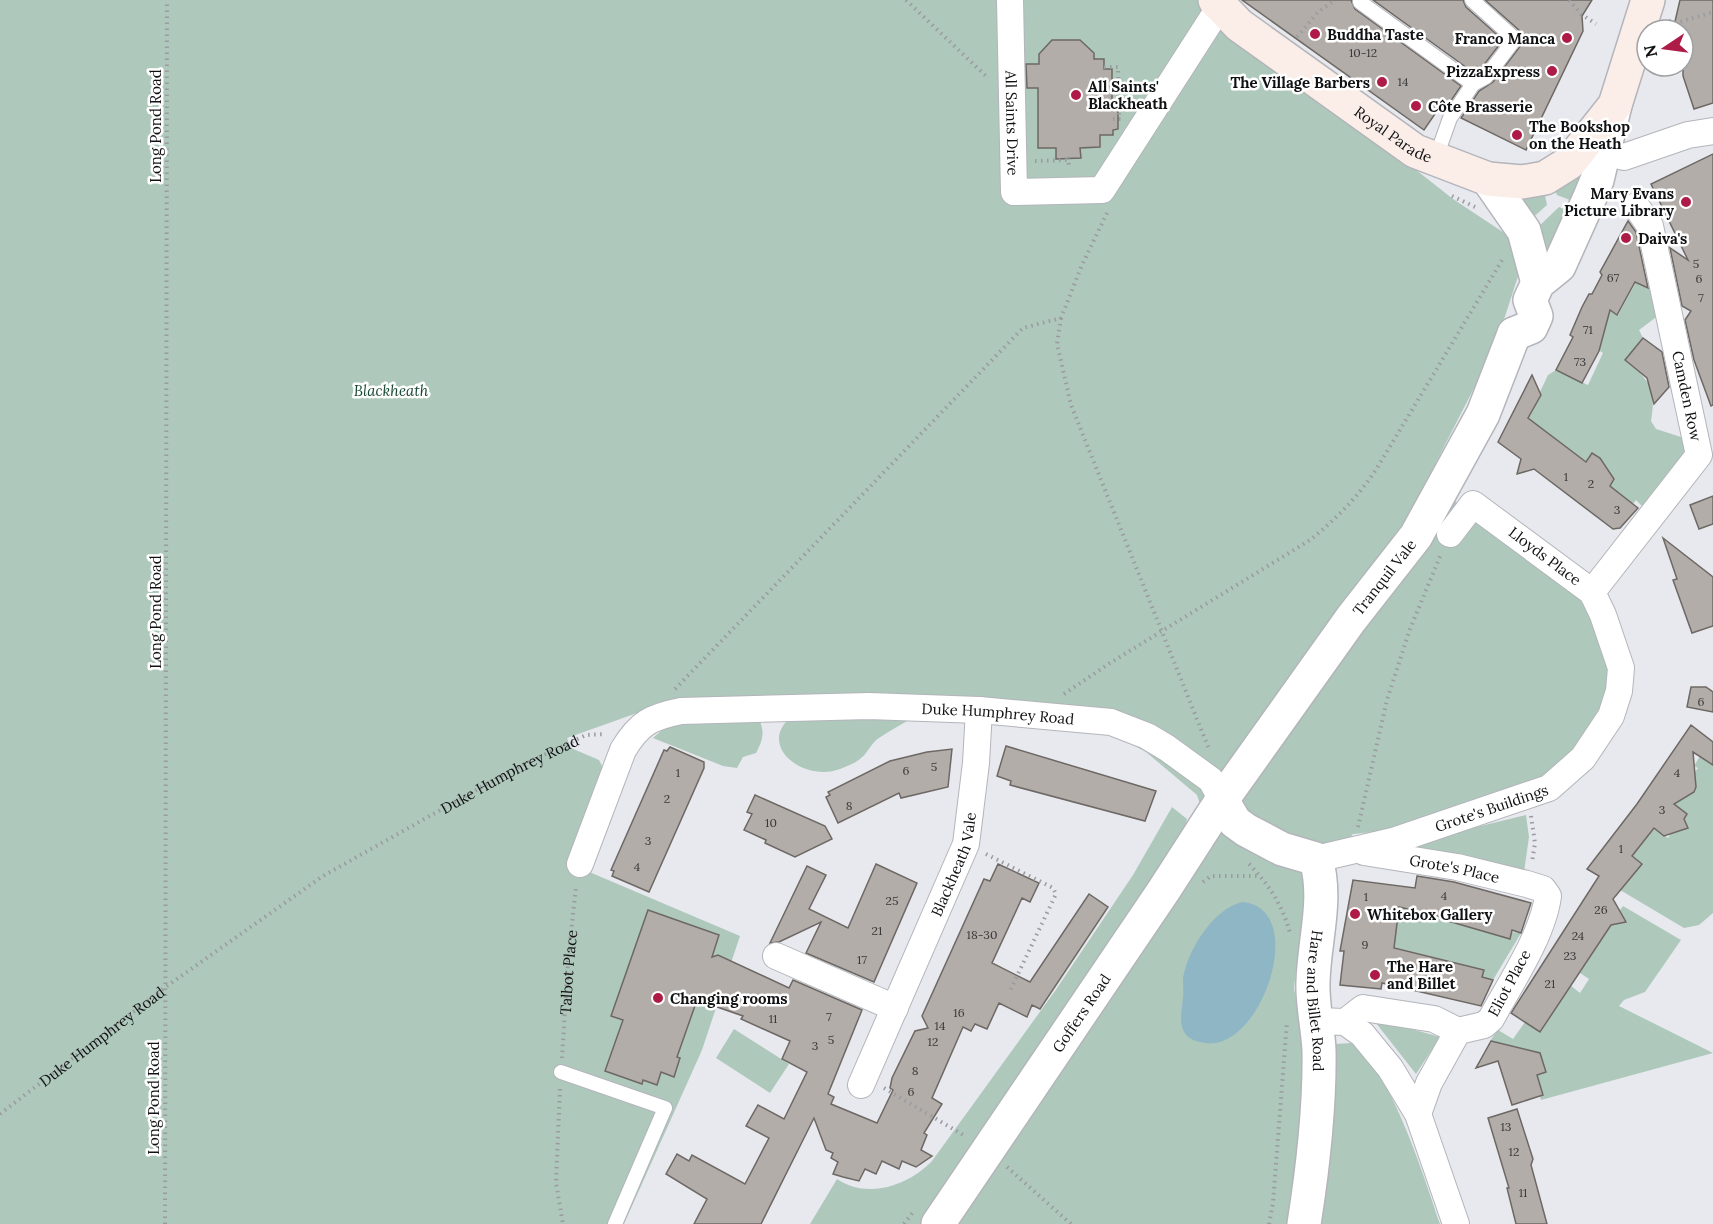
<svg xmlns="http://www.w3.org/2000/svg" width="1713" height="1224" font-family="Lora,serif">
  <rect width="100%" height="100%" fill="#e8e9ef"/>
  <!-- green -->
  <g fill="#aec8bb">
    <path d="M0,0H1200L1453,199L1521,244L1524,258L1495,347L1427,480L1573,590L1592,618L1606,659L1610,691L1585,740L1546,776L1384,831L1353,834L1305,892L1294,988L1304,1046L1351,1043C1390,1066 1425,1180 1440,1224H810L837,1179C868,1200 909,1185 932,1161L1055,991L1133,875L1172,807L1187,819L1184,833L1200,804L1197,795L1146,752L1109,732L876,712L657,722L637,713L567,738L571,748L599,760L604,770L587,871L740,936L702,1050L624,1224H0Z"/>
    <path d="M1577,172L1588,177L1575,202L1557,195L1554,188Z"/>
    <path d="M1544,191L1547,205L1529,221L1519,199Z"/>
    <path d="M1559,207L1571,212L1550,258L1543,254L1535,230Z"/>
    <path d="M1636,282L1659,294V315L1639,330L1643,338L1625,360C1649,380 1657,388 1651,421L1656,429L1681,437L1689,452L1643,507L1636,500L1633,504L1610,486L1614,479L1600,458L1592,454L1580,470L1574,453L1527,418L1541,395L1540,392L1548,375L1556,370L1588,385L1603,353L1593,346L1610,310L1618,315Z"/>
    <path d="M792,716L911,719C900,725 889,731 879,738C871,743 868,753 861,758C856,763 847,766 840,769C805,783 755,746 792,716Z"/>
    <path d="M759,719C765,732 763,740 756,753L743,757L737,768L723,766L653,738L670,723Z"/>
    <path d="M1700,756L1713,765V913L1699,925L1684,928L1610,884L1654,828L1668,838L1673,830H1684V819L1687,814L1671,802L1698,768L1694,766Z"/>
    <path d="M1526,815L1529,837L1524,872L1415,850L1414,846L1439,836Z"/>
    <path d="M1623,906L1681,940L1645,992L1624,1000L1619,1006L1713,1053L1541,1100L1540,1096L1543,1093L1537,1075L1514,1047L1490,1041L1498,1030L1513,1039L1525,1022L1541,1032L1570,985L1580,993L1589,979L1580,973L1611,924L1622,917L1620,910Z"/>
    <path d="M1398,907L1449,919V922L1473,928L1521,933L1493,980L1482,977L1484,970L1386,955L1395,940Z"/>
    <path d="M1372,1018L1440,1037L1416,1074Z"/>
    <path d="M734,1029L789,1064L770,1093L716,1058Z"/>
  </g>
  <!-- water -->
  <path fill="#8eb6c5" d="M1242,902C1310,907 1262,1052 1205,1043C1175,1039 1181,1018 1183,998C1184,992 1183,985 1183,979C1187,951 1213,909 1242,902Z"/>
  <!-- building -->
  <g fill="#b3ada9" stroke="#6d6864" stroke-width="1.5">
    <path d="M1242,0H1351L1355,9L1461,86L1444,111L1439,108L1424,130Z"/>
    <path d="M1373,0H1463L1466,7L1503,40L1480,70L1474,73Z"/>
    <path d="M1485,0H1592L1582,16L1583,31L1526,150L1461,118L1479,91L1493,82L1524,41L1521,32Z"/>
    <path d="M1680,0H1713V103L1694,109L1683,76V30H1673Z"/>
    <path d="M1052,40H1080L1094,53V59H1104V69H1112V109H1118V129L1113,130V135H1100V147L1080,148L1081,158L1056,159V148H1038V88H1027L1026,64H1039V54Z"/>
    <path d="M1713,154V405L1711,406L1694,360L1685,320L1691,311L1682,306L1670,248L1688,260L1651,184Z"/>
    <path d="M1628,221L1636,232L1648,288L1635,282L1617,315L1610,310L1599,351L1582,383L1556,370L1573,337L1570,335L1582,307L1589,294H1592L1602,275L1600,272Z"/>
    <path d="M1643,338L1662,352L1669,387L1654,404L1647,378L1625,360Z"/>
    <path d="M1532,375L1541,395L1528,418L1586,462L1592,453L1600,458L1614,479L1610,486L1638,508L1620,528L1613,529L1534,469L1517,474L1521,459L1498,442Z"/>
    <path d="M1713,496V524L1699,529L1690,505Z"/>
    <path d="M1663,538L1713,577V626L1692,633L1673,580L1677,579Z"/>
    <path d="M1691,687H1706L1713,692V712L1687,707Z"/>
    <path d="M1691,725L1713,742V765L1693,752L1696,787L1694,792L1674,804L1687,814L1684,819L1688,828L1664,836L1654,828L1632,856L1642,864L1613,899L1626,922L1611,925L1540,1032L1511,1013L1599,876L1587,869L1637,804Z"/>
    <path d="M1006,746L1156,791L1145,821L1010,785L1011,781L997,776Z"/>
    <path d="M670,747L704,762V768L649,892L612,876L614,871L611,870L664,750L667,751Z"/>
    <path d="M952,749L948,787L901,798L899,793L838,823L826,797L830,795L828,792L890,761L927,752Z"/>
    <path d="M755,795L825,826L832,839L795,857L765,843L766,840L744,830L752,814L747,812Z"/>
    <path d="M876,864L917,883L874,982L806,953L821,922L779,942L770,943L807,866L826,875L809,909L848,928Z"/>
    <path d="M998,864L1039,883L1030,902L1022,898L992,963L1030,982L1089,894L1108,907L1040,1009L1032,1005L1027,1017L999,1003L987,1029L975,1024L971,1031L963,1027L932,1098L942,1104L924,1133L927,1135L921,1150L932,1156L916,1167L902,1161L899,1169L882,1161L876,1174L865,1169L859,1181L843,1177L833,1174L838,1162L831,1158L833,1153L826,1150L814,1118L761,1224H694L707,1199L666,1174L677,1154L689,1161L692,1155L745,1184L769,1138L746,1126L758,1105L784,1119L807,1072L782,1059L790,1041L741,1019L743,1016L697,1000L677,1057L680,1058L674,1077L661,1072L657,1085L643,1080L642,1084L605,1071L623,1020L611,1016L648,910L719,935L712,957L718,955L789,988L793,980L862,1010L828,1094L834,1097L831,1104L877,1123L893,1090L890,1088L892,1078L915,1031L928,1028L922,1016L984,879L990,881Z"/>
    <path d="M1417,876L1454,882L1531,903L1521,933L1512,930L1510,939L1448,921L1449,919L1399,907L1394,948L1484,970L1482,977L1493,980L1481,1006L1382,983L1381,989L1340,985L1344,951H1340L1353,880L1415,888Z"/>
    <path d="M1491,1041L1540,1053L1546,1072L1537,1075L1543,1095L1512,1105L1498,1061L1476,1068Z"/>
    <path d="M1517,1109L1533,1159L1531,1165L1547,1224H1516L1507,1188H1509L1488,1118Z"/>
  </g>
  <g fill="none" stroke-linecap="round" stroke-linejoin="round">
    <defs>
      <g id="service">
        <path d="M1360,2L1473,84"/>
        <path d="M1435,160L1450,118L1473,84L1486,77L1515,39L1472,0"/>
        <path d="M561,1072L665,1108L615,1224"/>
      </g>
      <g id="minor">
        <path id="s3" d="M1010,0L1014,192L1102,190L1224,0"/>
        <path d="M1587,147L1624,157L1688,135L1713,131"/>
        <path d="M1592,592L1699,455L1650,226L1636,206"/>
        <path id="s4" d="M1364,852L1457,867L1527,884L1543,889L1548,896C1543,935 1510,984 1491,1019L1484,1025L1458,1031L1429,1083L1418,1114"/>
        <path id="s5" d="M1316,859L1393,841L1549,788L1583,758L1611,716L1619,691L1621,668L1603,615L1592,592L1473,504L1450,534"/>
        <path id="s6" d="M580,864L623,750C639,723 651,717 681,711L869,706L979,710L1111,722L1147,736L1167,748L1211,780L1222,800"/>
        <path d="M776,956L895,1008"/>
        <path d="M1317,1021L1345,1022L1362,1034L1390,1068L1418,1114L1456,1224"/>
        <path d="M1345,1022L1363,1008L1434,1019L1458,1031"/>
        <path id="s7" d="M861,1085L966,844L976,763L979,710"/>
      </g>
      <g id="tertiary">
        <path d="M1488,179L1524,231L1538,283"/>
        <path d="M1514,334L1531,327L1536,316L1530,300L1538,283L1559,266L1590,197L1597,180L1615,105"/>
        <path id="s8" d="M1222,800L1235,822L1246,830L1282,849L1316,859C1328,900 1314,940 1313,982C1312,1004 1318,1028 1319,1050C1320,1108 1313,1167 1304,1224"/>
        <path id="s9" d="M938,1224L1164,890L1222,800L1351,619L1416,536L1483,414L1514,334"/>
      </g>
      <g id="secondary">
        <path id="s10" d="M1215,0L1239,25L1415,151L1488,179L1522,182L1545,178L1569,163L1615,105L1648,0"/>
      </g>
    </defs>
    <!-- service casing -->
    <use href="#service" stroke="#b3b5bb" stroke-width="16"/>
    <!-- minor casing -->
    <use href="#minor" stroke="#b3b5bb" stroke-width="28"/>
    <!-- tertiary casing -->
    <use href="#tertiary" stroke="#b3b5bb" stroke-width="36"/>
    <!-- secondary casing -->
    <use href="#secondary" stroke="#b3b5bb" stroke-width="36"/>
    <!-- path -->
    <g stroke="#9a9ba0" stroke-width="4" stroke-dasharray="1.5 4.5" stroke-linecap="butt">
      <path d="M906,0L988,78"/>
      <path d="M1569,0L1581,14L1596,24"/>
      <path d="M1669,21L1676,23L1713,12"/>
      <path d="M1297,37L1318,12L1335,0"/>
      <path d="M1104,67H1118L1119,118"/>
      <path d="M1113,119H1122"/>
      <path d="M1068,157L1069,168"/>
      <path d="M1035,161L1068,160"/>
      <path d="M1452,196L1475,207"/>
      <path d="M1061,318L1057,344L1071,405L1209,749"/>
      <path d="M675,689L1019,332L1023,328L1061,318L1082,265L1107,213"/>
      <path d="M1064,694L1110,663L1310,540C1336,519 1359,496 1377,468L1504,257"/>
      <path d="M1531,816L1535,843L1532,862"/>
      <path d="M1358,827L1387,700L1410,629L1441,554"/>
      <path d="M986,854L1053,888L1056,894L1009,993"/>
      <path d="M1249,864C1269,885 1282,904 1290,933"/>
      <path d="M1203,882L1211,876H1261"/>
      <path id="s1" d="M562,1058L568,962L576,886"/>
      <path d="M884,1088L965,1136"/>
      <path d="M560,1089L556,1183L563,1224"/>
      <path id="s2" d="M0,1114L167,986L323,876L508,772L586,735L606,734"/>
      <path d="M1007,1167L1071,1224"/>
      <path d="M165,1224L167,0"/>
      <path d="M904,1224L913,1212"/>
      <path d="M1269,1224L1273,1203L1287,1021"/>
    </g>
    <!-- service -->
    <use href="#service" stroke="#fff" stroke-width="14"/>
    <!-- minor -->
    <use href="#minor" stroke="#fff" stroke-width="26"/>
    <!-- tertiary -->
    <use href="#tertiary" stroke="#fff" stroke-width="33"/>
    <!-- secondary -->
    <use href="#secondary" stroke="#fbeee8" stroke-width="33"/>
  </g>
  <!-- markers -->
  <g fill="#ae1b46" stroke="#fff" stroke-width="2">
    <circle cx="1315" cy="34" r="6"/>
    <circle cx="1567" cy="38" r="6"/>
    <circle cx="1552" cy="71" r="6"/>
    <circle cx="1382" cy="82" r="6"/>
    <circle cx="1076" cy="95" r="6"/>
    <circle cx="1416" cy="106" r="6"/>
    <circle cx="1517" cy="135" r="6"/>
    <circle cx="1686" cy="202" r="6"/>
    <circle cx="1626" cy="238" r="6"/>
    <circle cx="1355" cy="914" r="6"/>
    <circle cx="1375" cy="975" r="6"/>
    <circle cx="658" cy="998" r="6"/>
  </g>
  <g text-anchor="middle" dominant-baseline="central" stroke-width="5" stroke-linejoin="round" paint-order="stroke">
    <!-- number labels -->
    <g font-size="12" fill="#393838">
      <text x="1363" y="52">10-12</text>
      <text x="1403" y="81">14</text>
      <text x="1696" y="263">5</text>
      <text x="1613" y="277">67</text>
      <text x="1699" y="278">6</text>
      <text x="1701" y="297">7</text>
      <text x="1588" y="329">71</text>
      <text x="1580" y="361">73</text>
      <text x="1566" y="476">1</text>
      <text x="1591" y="483">2</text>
      <text x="1617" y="509">3</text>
      <text x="1701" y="701">6</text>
      <text x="934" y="766">5</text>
      <text x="906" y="770">6</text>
      <text x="678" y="772">1</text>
      <text x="1677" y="772">4</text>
      <text x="667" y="798">2</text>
      <text x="849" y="805">8</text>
      <text x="1662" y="809">3</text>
      <text x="771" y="822">10</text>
      <text x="648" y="840">3</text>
      <text x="1621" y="848">1</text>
      <text x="637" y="866">4</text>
      <text x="1444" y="895">4</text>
      <text x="1366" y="896">1</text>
      <text x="892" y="900">25</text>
      <text x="1601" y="909">26</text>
      <text x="877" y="930">21</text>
      <text x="982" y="934">18-30</text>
      <text x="1578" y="935">24</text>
      <text x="1365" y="944">9</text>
      <text x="1570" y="955">23</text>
      <text x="862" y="959">17</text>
      <text x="1550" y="983">21</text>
      <text x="959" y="1012">16</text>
      <text x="829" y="1016">7</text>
      <text x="773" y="1018">11</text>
      <text x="940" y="1025">14</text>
      <text x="831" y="1039">5</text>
      <text x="933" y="1041">12</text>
      <text x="815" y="1045">3</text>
      <text x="915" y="1070">8</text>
      <text x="911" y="1091">6</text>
      <text x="1506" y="1126">13</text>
      <text x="1514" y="1151">12</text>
      <text x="1523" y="1192">11</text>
    </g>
    <!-- poi labels -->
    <g font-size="15" font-weight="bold" fill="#101113" stroke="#fff" text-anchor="start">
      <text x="1327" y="34">Buddha Taste</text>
      <text x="1555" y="38" text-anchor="end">Franco Manca</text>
      <text x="1540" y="71" text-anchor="end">PizzaExpress</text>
      <text x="1370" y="82" text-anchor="end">The Village Barbers</text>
      <text x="1088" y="86">All Saints'<tspan x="1088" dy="17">Blackheath</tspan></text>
      <text x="1428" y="106">Côte Brasserie</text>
      <text x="1529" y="126">The Bookshop<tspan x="1529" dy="17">on the Heath</tspan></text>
      <text x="1674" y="193" text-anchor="end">Mary Evans<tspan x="1674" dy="17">Picture Library</tspan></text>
      <text x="1638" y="238">Daiva's</text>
      <text x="1367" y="914">Whitebox Gallery</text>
      <text x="1387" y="966">The Hare<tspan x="1387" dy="17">and Billet</tspan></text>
      <text x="670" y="998">Changing rooms</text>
    </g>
    <!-- street labels -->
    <g font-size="15" fill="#101113" stroke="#fff">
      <text stroke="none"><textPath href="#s3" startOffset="123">All Saints Drive</textPath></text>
      <text transform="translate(155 126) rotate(-90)">Long Pond Road</text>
      <text stroke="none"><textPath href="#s10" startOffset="224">Royal Parade</textPath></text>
      <text transform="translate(1687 396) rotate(78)">Camden Row</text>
      <text transform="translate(1545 556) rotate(37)">Lloyds Place</text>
      <text stroke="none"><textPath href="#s9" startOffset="786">Tranquil Vale</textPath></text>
      <text transform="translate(155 612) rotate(-90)">Long Pond Road</text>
      <text stroke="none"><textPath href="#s6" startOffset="512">Duke Humphrey Road</textPath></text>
      <text stroke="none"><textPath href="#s2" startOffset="614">Duke Humphrey Road</textPath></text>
      <text stroke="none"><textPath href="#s5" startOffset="183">Grote's Buildings</textPath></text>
      <text stroke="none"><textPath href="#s7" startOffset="240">Blackheath Vale</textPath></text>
      <text stroke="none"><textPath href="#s4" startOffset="92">Grote's Place</textPath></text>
      <text stroke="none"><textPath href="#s1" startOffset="86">Talbot Place</textPath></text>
      <text transform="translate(1509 983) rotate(-62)">Eliot Place</text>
      <text stroke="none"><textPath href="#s8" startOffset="258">Hare and Billet Road</textPath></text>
      <text stroke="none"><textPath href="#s9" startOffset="255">Goffers Road</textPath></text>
      <text stroke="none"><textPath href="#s2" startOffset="128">Duke Humphrey Road</textPath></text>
      <text transform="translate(153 1098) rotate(-90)">Long Pond Road</text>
    </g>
    <!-- park labels -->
    <g font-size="15" font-style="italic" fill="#154633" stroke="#fff">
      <text x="391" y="390">Blackheath</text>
    </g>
  </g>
  <!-- north arrow -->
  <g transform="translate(1665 48) rotate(257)"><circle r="28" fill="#ffffff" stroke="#9fa0a1" stroke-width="1.5"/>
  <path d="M0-4.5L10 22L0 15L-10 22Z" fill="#ae1b46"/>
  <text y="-9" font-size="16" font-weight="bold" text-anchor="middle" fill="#101113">N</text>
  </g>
</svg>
